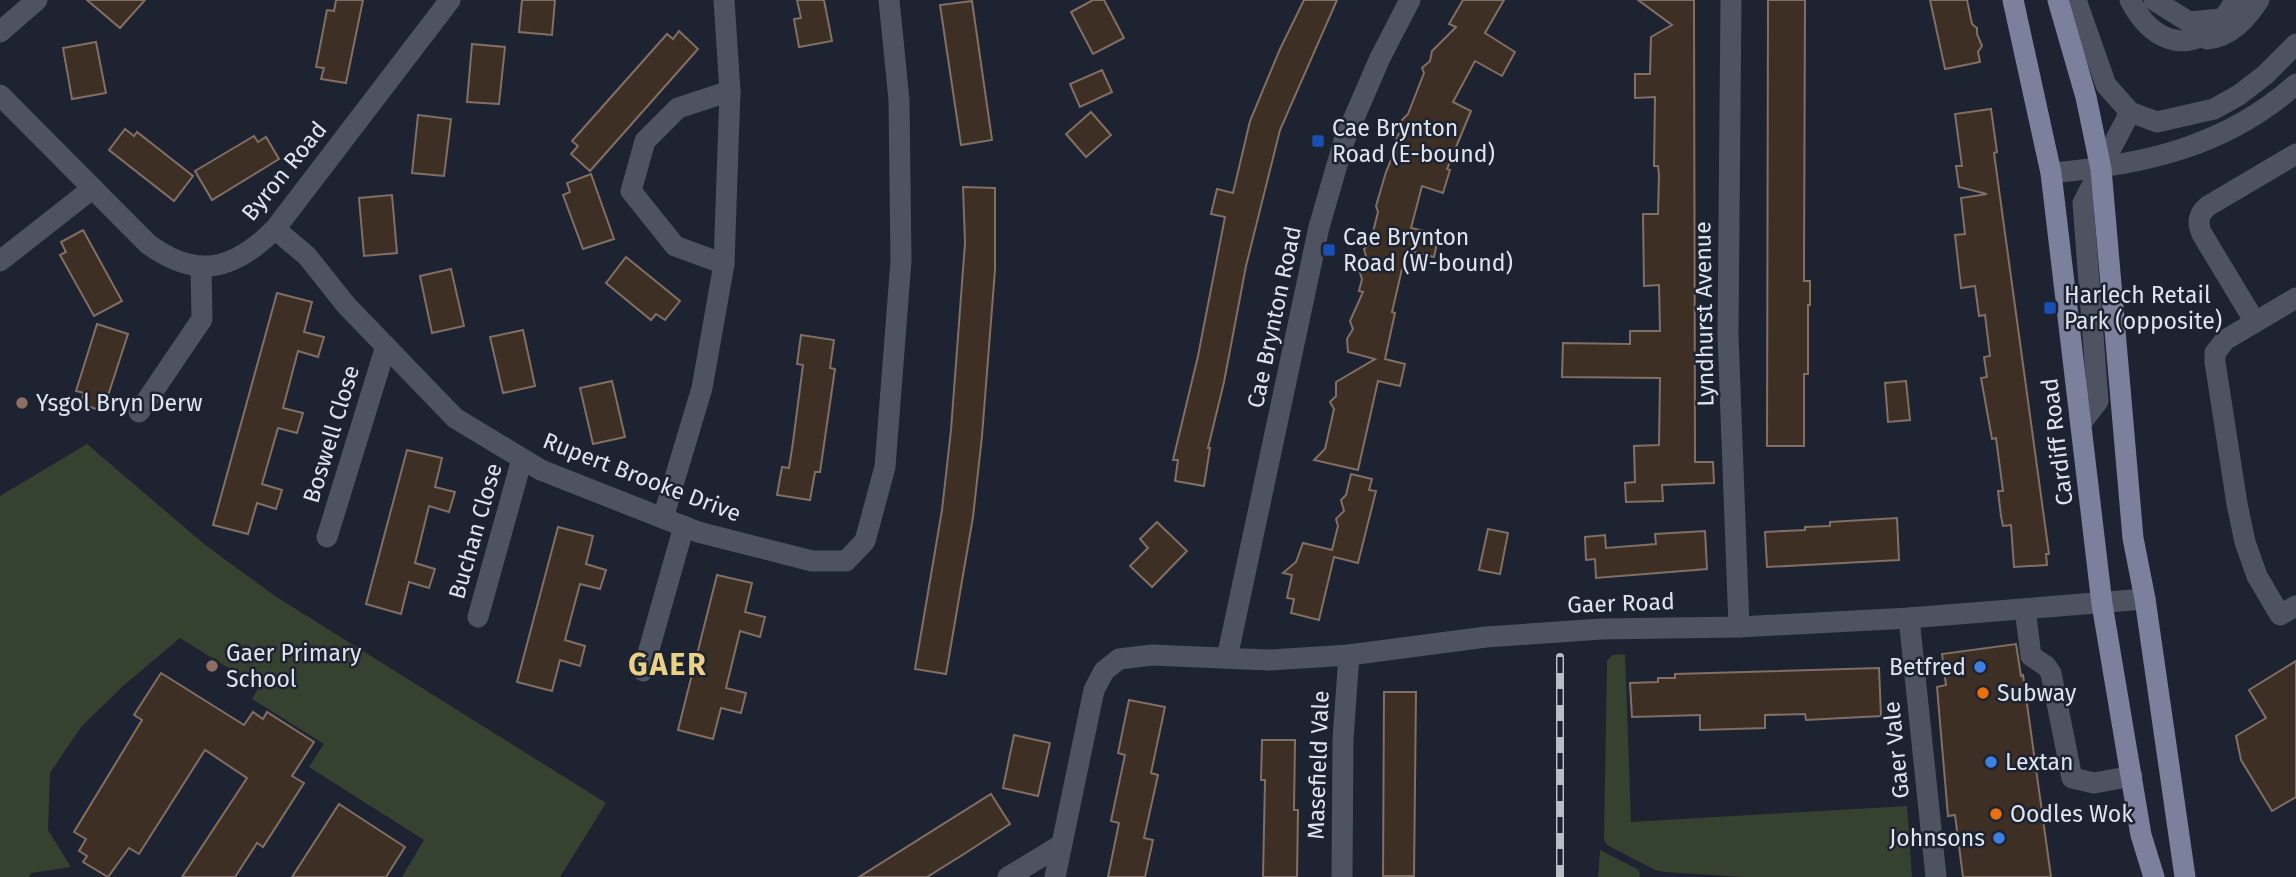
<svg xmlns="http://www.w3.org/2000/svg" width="2296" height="877" font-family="'Fira Sans',sans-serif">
  <rect width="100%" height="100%" fill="#1d2331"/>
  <!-- green -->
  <g fill="#354230">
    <path d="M87,444L204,544L275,596L606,803L560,877H402L424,840L309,767L324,744L252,699L259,687L180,638L123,686L81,727L50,773L48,830L71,867L31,873L29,877H0V496Z"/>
    <path d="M1625,654L1631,822L1907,806L1912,877H1743L1665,872L1655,870L1607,845L1604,840L1607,661L1612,655Z"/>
    <path d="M1600,850L1639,870L1640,877H1598Z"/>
  </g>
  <!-- building -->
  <g fill="#3e2f25" stroke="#816f64" stroke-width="2">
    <path d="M87,0H145L120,28Z"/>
    <path d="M336,0H363L346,83L321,79L324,68L316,67L327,10L334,11Z"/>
    <path d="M522,0H555L552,35L519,32Z"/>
    <path d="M797,0H824L832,41L799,47L794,19L801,18Z"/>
    <path d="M1093,0H1104L1124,38L1093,54L1071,12Z"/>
    <path d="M1304,0H1337L1280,130L1246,266L1224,382L1208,448H1210L1204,486L1175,481L1178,460H1173L1198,356L1225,217L1211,214L1217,189L1233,193L1250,121L1280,49Z"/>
    <path d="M1463,0H1504L1485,33L1515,52L1502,76L1475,61L1453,102L1471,111L1447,169L1450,170L1443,193L1422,186L1411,228L1439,234L1434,257L1406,250L1405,256L1392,312L1395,313L1385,359L1405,364L1400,386L1378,381L1358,470L1314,460L1325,449L1334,409L1330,402L1336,396V382L1375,359L1348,352L1347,339L1353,329L1350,321L1363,292L1359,291L1362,279L1359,270L1368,264L1364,249L1370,244L1378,212L1376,206L1386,172L1398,143L1396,138L1402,129V120L1408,114L1424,73L1422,68L1430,61L1432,51L1456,27L1449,24Z"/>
    <path d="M1638,0H1694L1695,462H1713L1714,483L1662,485L1663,501L1626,502L1625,483L1635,482L1634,446L1659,445L1660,378L1562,377L1563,343L1630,344V331H1660L1659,285L1644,286L1643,214H1658L1659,175L1658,166H1654L1655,97L1635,98V74H1650L1651,37L1672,25Z"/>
    <path d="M1768,0H1805L1804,272V281H1810V305H1808V374H1804V446H1767Z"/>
    <path d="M1930,0H1967L1972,24L1977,28V34L1982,46L1978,52L1980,62L1945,69Z"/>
    <path d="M972,1L992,140L961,145L940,5Z"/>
    <path d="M679,31L698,49L590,171L571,154L578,146L572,141L667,34L673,39Z"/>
    <path d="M96,42L106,93L72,99L63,48Z"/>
    <path d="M472,44L505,47L499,104L467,102Z"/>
    <path d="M1102,70L1112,92L1080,107L1070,84Z"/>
    <path d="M1991,109L1997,152L1994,153L2049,554H2046L2047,565L2014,567L2011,525L2003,526L2001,516L1998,491H2003L1996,438L1992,439L1981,378L1987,377L1984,357L1990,356L1985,315L1979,316L1975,286L1961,288L1955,235L1965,234L1961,198L1987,194L1959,187L1956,166H1962L1955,114Z"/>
    <path d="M1091,112L1111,135L1086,157L1066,134Z"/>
    <path d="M418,115L451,119L444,176L412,173Z"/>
    <path d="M125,129L134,136L137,132L193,176L174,201L109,150Z"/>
    <path d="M254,136L258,142L266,137L279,159L212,200L195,171Z"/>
    <path d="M591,174L614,239L583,249L563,195L570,192L567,183Z"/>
    <path d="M963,187L995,188V270L982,436L973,517L946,674L915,669L942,510L951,430L965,243Z"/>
    <path d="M392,195L397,253L364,256L359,198Z"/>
    <path d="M83,230L122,301L94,316L60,255L66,252L61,242Z"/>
    <path d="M626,257L680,301L665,320L656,314L651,320L606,283Z"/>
    <path d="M451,269L464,326L432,333L420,276Z"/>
    <path d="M277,293L312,302L304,332L324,337L318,357L298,351L283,408L303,413L297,433L278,428L262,484L282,490L276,509L257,503L248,534L213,525Z"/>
    <path d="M97,324L128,334L103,411L80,404L84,393L76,391Z"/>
    <path d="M523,330L535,386L503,393L490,337Z"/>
    <path d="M801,335L834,340L830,368L835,369L820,472H815L810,500L777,495L782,467L789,468L793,442L803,365L797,364Z"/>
    <path d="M612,381L625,437L593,444L580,388Z"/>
    <path d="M1906,381L1910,420L1888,422L1885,383Z"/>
    <path d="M407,450L442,458L435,487L455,492L449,512L429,506L415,563L435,569L429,588L409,582L401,614L366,604Z"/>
    <path d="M1351,474L1372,479L1369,490L1376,491L1358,563L1334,557L1319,620L1291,613L1294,599L1287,598L1292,575L1283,573L1296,562L1303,543L1332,550L1338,526L1336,519L1344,511L1341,500L1346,495Z"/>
    <path d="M1897,518L1899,560L1767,567L1765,532L1805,530V527L1830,526V522Z"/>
    <path d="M1157,522L1187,551L1152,587L1130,566L1148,548L1140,539Z"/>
    <path d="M558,527L593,536L586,564L606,570L600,589L580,584L565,640L585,646L580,666L560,660L552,691L517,682Z"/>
    <path d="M1488,529L1508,533L1500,574L1479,570Z"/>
    <path d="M1705,531L1707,569L1596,578L1595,559L1586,560L1585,537L1605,535L1606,548L1656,544L1655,534Z"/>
    <path d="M717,575L752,583L745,612L765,617L760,637L740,631L726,688L746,693L741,713L721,708L713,739L678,730Z"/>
    <path d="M2016,644L2021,676L2023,675L2051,877H1963L1955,815L1948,816L1937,687L1946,685L1942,654Z"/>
    <path d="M2296,661V797L2272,811L2241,760L2236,736L2266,718L2249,690Z"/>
    <path d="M1879,668L1881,716L1806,720L1805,714L1765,715V728L1700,730V715L1632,717L1630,683L1658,682V678H1675V674Z"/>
    <path d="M161,673L244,725L253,712L263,719L267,712L314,742L292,776L304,783L263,847L257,843L235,877H182L247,778L205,750L139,854L129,848L108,877L83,862L87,856L79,851L86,839L74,832L142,720L134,715Z"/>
    <path d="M1384,692H1416L1414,876H1383Z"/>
    <path d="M1129,700L1165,707L1151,773L1158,775L1144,838L1153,840L1145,877H1108L1119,823L1111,821L1125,755L1118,753Z"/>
    <path d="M1014,735L1050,743L1038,796L1003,788Z"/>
    <path d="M1262,740H1295L1294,810H1298L1297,877H1263L1265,780H1261Z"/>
    <path d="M991,794L1010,824L964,854L927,877H859Z"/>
    <path d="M339,804L405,847L386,877H292Z"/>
  </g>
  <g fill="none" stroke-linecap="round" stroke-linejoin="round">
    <!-- minor -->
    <g stroke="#4f5260" stroke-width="21">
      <path d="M1731,0L1728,335L1739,627"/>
      <path d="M2076,0L2106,85L2130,112L2157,122L2214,109L2239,95L2265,75L2296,44"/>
      <path d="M2130,0C2150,39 2185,57 2220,22C2226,16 2231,7 2236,0"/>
      <path d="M2154,0L2189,22L2221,19"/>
      <path d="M0,32L37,0"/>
      <path d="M2207,39C2231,37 2247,18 2259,0"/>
      <path d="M0,95L148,244C197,280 234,270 275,229L450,0"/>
      <path d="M2051,173C2142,165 2226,147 2296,84"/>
      <path d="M275,229L307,256L346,305L455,418L541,470L698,532L812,561H846L865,541L885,467L901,261L899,100L889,0"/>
      <path d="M0,261L93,188"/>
      <path d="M724,264L675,246L631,191L645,141L678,108L730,91"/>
      <path d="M2296,298L2225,340L2215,353V362L2237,504L2245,542L2257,576L2280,615L2296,606"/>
      <path d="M2255,322L2202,234C2197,223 2198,214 2208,206L2296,154"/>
      <path d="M139,412L202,319L201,266"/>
      <path d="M2082,422L2098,401L2083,203L2130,112"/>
      <path d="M663,518L702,388L724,264L730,91L724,0"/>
      <path d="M327,537L386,346"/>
      <path d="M2025,609L2031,656L2046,666L2051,673L2072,778L2094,783L2132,776"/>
      <path d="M478,617L522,459"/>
      <path d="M1909,618L1936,877"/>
      <path d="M1227,658L1319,227L1344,141L1380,58L1410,0"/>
      <path d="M643,671L684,526"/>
      <path d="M1008,877L1061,845"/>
      <path d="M1055,877L1094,690L1104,671L1119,659L1152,655L1269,660L1349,655L1486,637L1601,629L1739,627L1909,618L2145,599"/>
      <path d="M1342,877L1343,739L1349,655"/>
    </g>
    <!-- major -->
    <g stroke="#7b819c" stroke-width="21">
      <path d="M2013,0L2051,173L2102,604L2141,835L2154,877"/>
      <path d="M2058,0L2086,97L2101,169L2133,538L2145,599L2185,877"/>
    </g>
    <defs>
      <path id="rail" d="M1560,657V877"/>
    </defs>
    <!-- rail casing -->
    <use href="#rail" stroke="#b7bcc7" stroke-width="8"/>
    <!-- rail -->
    <use href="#rail" stroke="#1d2331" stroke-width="5" stroke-dasharray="16" stroke-linecap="butt"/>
  </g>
  <!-- markers -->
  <g fill="#1a4fb4" stroke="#1d2331" stroke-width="2.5">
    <rect x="1311" y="134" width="14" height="14" rx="3.5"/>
    <rect x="1322" y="243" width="14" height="14" rx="3.5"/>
    <rect x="2043" y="301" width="14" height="14" rx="3.5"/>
  </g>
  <g fill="#8d6e63" stroke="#1d2331" stroke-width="2.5">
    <circle cx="22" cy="403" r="7"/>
    <circle cx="212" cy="666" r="7"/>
  </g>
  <g fill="#3f7fe0" stroke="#1d2331" stroke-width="2.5">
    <circle cx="1980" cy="667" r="7"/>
    <circle cx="1991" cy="762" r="7"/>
    <circle cx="1999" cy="838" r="7"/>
  </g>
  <g fill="#e8710a" stroke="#1d2331" stroke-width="2.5">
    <circle cx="1983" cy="693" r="7"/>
    <circle cx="1996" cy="814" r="7"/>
  </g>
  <g text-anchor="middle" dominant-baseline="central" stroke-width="5" stroke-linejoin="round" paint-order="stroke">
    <!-- poi labels -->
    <g font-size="23" fill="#e0e4ee" stroke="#1d2331" text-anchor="start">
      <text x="1332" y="128">Cae Brynton<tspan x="1332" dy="26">Road (E-bound)</tspan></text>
      <text x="1343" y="237">Cae Brynton<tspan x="1343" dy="26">Road (W-bound)</tspan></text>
      <text x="2064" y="295">Harlech Retail<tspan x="2064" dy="26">Park (opposite)</tspan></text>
      <text x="36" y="403">Ysgol Bryn Derw</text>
      <text x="226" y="653">Gaer Primary<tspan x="226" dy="26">School</tspan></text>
      <text x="1966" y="667" text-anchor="end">Betfred</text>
      <text x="1997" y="693">Subway</text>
      <text x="2005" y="762">Lextan</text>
      <text x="2010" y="814">Oodles Wok</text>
      <text x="1985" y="838" text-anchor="end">Johnsons</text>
    </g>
    <!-- street labels -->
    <g font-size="23" fill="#e0e4ee" stroke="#1d2331">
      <text transform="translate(284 171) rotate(-51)">Byron Road</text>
      <text transform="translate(1704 314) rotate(-91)">Lyndhurst Avenue</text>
      <text transform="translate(1274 317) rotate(-78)">Cae Brynton Road</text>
      <text transform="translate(331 434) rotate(-73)">Boswell Close</text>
      <text transform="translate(2057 442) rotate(-97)">Cardiff Road</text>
      <text transform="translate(642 477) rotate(21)">Rupert Brooke Drive</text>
      <text transform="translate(475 531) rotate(-74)">Buchan Close</text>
      <text transform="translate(1621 603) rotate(-2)">Gaer Road</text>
      <text transform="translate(1896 750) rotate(-96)">Gaer Vale</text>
      <text transform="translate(1318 765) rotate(-88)">Masefield Vale</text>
    </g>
    <!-- district labels -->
    <g font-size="30" font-weight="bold" letter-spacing="2" fill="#ead185" stroke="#1d2331">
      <text x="668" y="665">GAER</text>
    </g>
  </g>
</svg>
